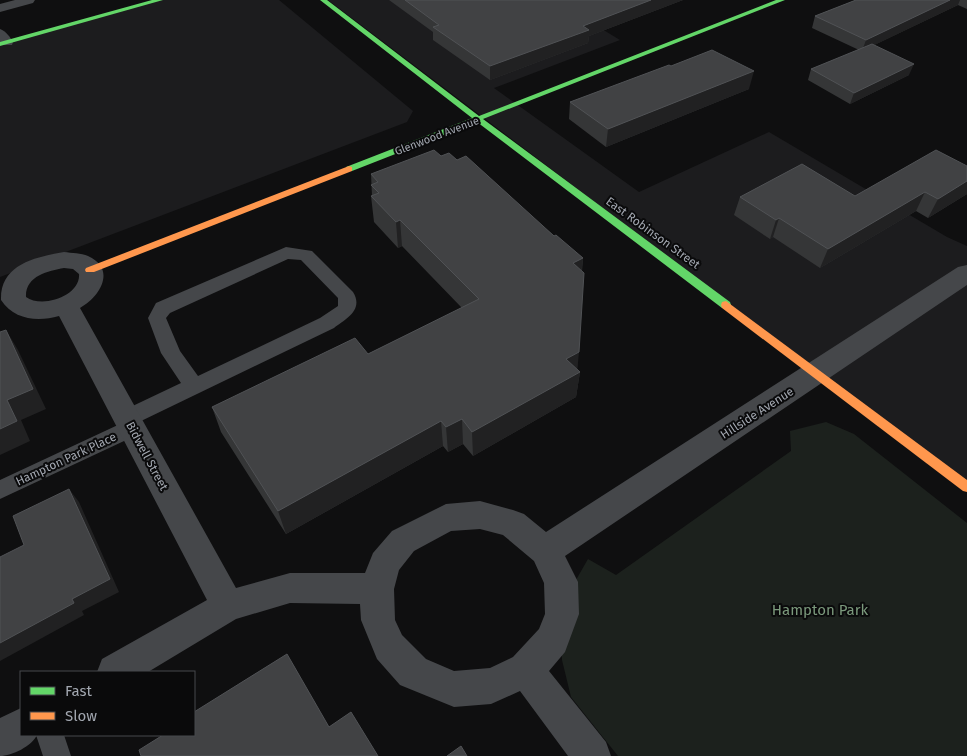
<svg xmlns="http://www.w3.org/2000/svg" width="967" height="756" font-family="'Fira Sans',sans-serif">
  <rect width="100%" height="100%" fill="#0f0f10"/>
  <!-- built -->
  <g fill="#1c1c1e">
    <path d="M160,0H279L413,111L407,122L0,277V44Z"/>
    <path d="M328,0H554L620,40L494,88L639,192L769,132L947,237L967,246V484Z"/>
  </g>
  <!-- green -->
  <path fill="#1c211d" d="M826,422L854,434L967,523V756H618L571,697L562,660L561,606L588,559L616,575L791,451L790,431Z"/>
  <g fill="none" stroke-linecap="round" stroke-linejoin="round">
    <!-- lane -->
    <g fill="#45474a" fill-rule="evenodd">
      <path d="M15,0H35L33,3L0,12V4Z"/>
      <path d="M0,29C6,31 10,37 13,42L12,45H2L0,42Z"/>
      <path d="M286,247L312,251L353,292C364,310 346,319 334,328L139,422L143,428L139,434L0,499V480L120,424L117,418L120,412L181,383L161,353L148,318L156,303ZM288,259L301,260L338,298V306L320,318L198,376L180,351L166,318L170,313Z"/>
      <path d="M36,735H64L71,756H43Z"/>
    </g>
    <!-- street -->
    <g fill="#45474a" fill-rule="evenodd">
      <path d="M64,252C72,253 81,253 88,256C117,269 100,297 80,308L236,588L290,573H365L373,553L392,531L446,504L480,501L513,510L524,514L546,532L958,267L967,265V285L565,556L578,582L579,614L565,652L549,671L606,742L611,756H568L520,691L491,704L454,707L400,685L377,659L361,620L360,604L290,603L236,619L148,672H97L102,659L207,600L59,316C38,322 14,320 1,300C0,264 36,257 64,252ZM64,268L73,269L79,274C81,296 42,309 26,297C25,276 48,271 64,268ZM480,529L503,535L534,561L544,583L545,614L539,629L513,657L490,668L454,671L426,659L402,635L395,620L394,589L399,570L414,551L451,531Z"/>
      <path d="M21,708V735H37C32,746 12,756 0,756V718Z"/>
    </g>
    <!-- fast -->
    <g fill="#63d668" fill-rule="evenodd">
      <path d="M152,0H163L0,46V42Z"/>
      <path d="M320,0H327L479,116L776,0H785L483,119L730,302L731,305L730,308H722L477,122L352,171H346V167L472,118Z"/>
    </g>
    <!-- slow -->
    <g fill="#ff974d" fill-rule="evenodd">
      <path d="M349,166L352,167V171L94,272H86L85,270L86,268Z"/>
      <path d="M726,301L967,480V492L963,491L722,308L721,305L722,302Z"/>
    </g>
  </g>
  <!-- wall -->
  <g fill="#353637">
    <path d="M389,0H683L589,36L588,43L490,80L433,40V32Z"/>
    <path d="M856,0H967V9L958,5L874,45L909,75L850,104L808,80L811,69L859,50L812,28L815,16Z"/>
    <path d="M671,66L749,89L606,147L569,119L570,102Z"/>
    <path d="M441,156L457,160L583,258L582,271L577,369L580,372L576,397L473,456L463,444L448,452L443,446L286,534L221,432L212,407L368,354L462,308L402,246L398,248L374,222L371,196H372L371,174Z"/>
    <path d="M967,166V194L928,218L916,211L820,268L773,237L770,239L734,215L740,197L855,196Z"/>
  </g>
  <!-- shaded-wall -->
  <g fill="#212122">
    <path d="M651,0H683L589,36L588,43L490,80V66L583,26Z"/>
    <path d="M950,0H960L958,5L862,51L866,40Z"/>
    <path d="M914,64L909,75L850,104L854,93Z"/>
    <path d="M754,71L749,89L606,147L608,129Z"/>
    <path d="M967,181V194L928,218L938,199Z"/>
    <path d="M925,192L916,211L820,268L828,249Z"/>
    <path d="M779,218L773,237L770,239L776,220Z"/>
    <path d="M400,220L402,246L398,248L396,222Z"/>
    <path d="M583,258L580,284L573,263Z"/>
    <path d="M6,330L18,350L46,409L21,420L30,441L0,455V429L7,400Z"/>
    <path d="M579,352L577,373L580,372L576,397L473,456L472,432L566,359Z"/>
    <path d="M462,419L463,444L448,452L446,427Z"/>
    <path d="M441,421L443,446L286,534L278,511Z"/>
    <path d="M69,489L79,502L119,592L82,611L84,615L0,661V643Z"/>
  </g>
  <!-- building -->
  <g fill="#414244" stroke="#505255">
    <path d="M405,0H651L583,26L589,30L490,66L433,27L439,25Z"/>
    <path d="M856,0H950L866,40L815,16Z"/>
    <path d="M872,44L914,64L854,93L811,69Z"/>
    <path d="M712,50L754,71L608,129L570,102L669,65L671,66Z"/>
    <path d="M434,150L441,156L449,153L457,160L466,156L554,236L556,235L583,258L573,263L584,273L579,352L566,359L580,372L472,432L462,419L446,427L441,421L278,511L212,407L355,338L368,354L479,299L400,220L396,222L371,196L379,193L371,185L378,182L371,174Z"/>
    <path d="M936,150L967,166V181L938,199L925,192L828,249L779,218L776,220L740,197L802,164L855,196Z"/>
    <path d="M6,330L33,389L7,400L17,421L0,429V332Z"/>
    <path d="M69,489L110,579L72,599L74,603L0,643V557L24,545L13,516Z"/>
    <path d="M287,654L329,727L351,712L378,756H141L139,750L163,735H194V712Z"/>
    <path d="M461,746L467,756H447Z"/>
  </g>
  <g text-anchor="middle" dominant-baseline="central" stroke-width="4" stroke-linejoin="round" paint-order="stroke">
    <!-- far-street labels -->
    <g font-size="11" fill="#a2a7b0" stroke="#0a0a0b">
      <text transform="translate(437 136) rotate(-21)">Glenwood Avenue</text>
    </g>
    <!-- street labels -->
    <g font-size="12" fill="#a2a7b0" stroke="#0a0a0b">
      <text transform="translate(653 233) rotate(36)">East Robinson Street</text>
      <text transform="translate(757 413) rotate(-33)">Hillside Avenue</text>
      <text transform="translate(147 456) rotate(62)">Bidwell Street</text>
      <text transform="translate(66 459) rotate(-25)">Hampton Park Place</text>
    </g>
    <!-- near-park labels -->
    <g font-size="15" fill="#7b997c" stroke="#0a0a0b">
      <text x="820" y="610">Hampton Park</text>
    </g>
  </g>
  <!-- legend -->
  <rect x="20" y="671" width="175" height="65" fill="#0a0a0b" stroke="#47494d"/>
  <rect x="30" y="687" width="25" height="8" fill="#63d668" stroke="#47494d"/>
  <text x="65" y="696" font-size="15" fill="#a2a7b0">Fast</text>
  <rect x="30" y="712" width="25" height="8" fill="#ff974d" stroke="#47494d"/>
  <text x="65" y="721" font-size="15" fill="#a2a7b0">Slow</text>
</svg>
